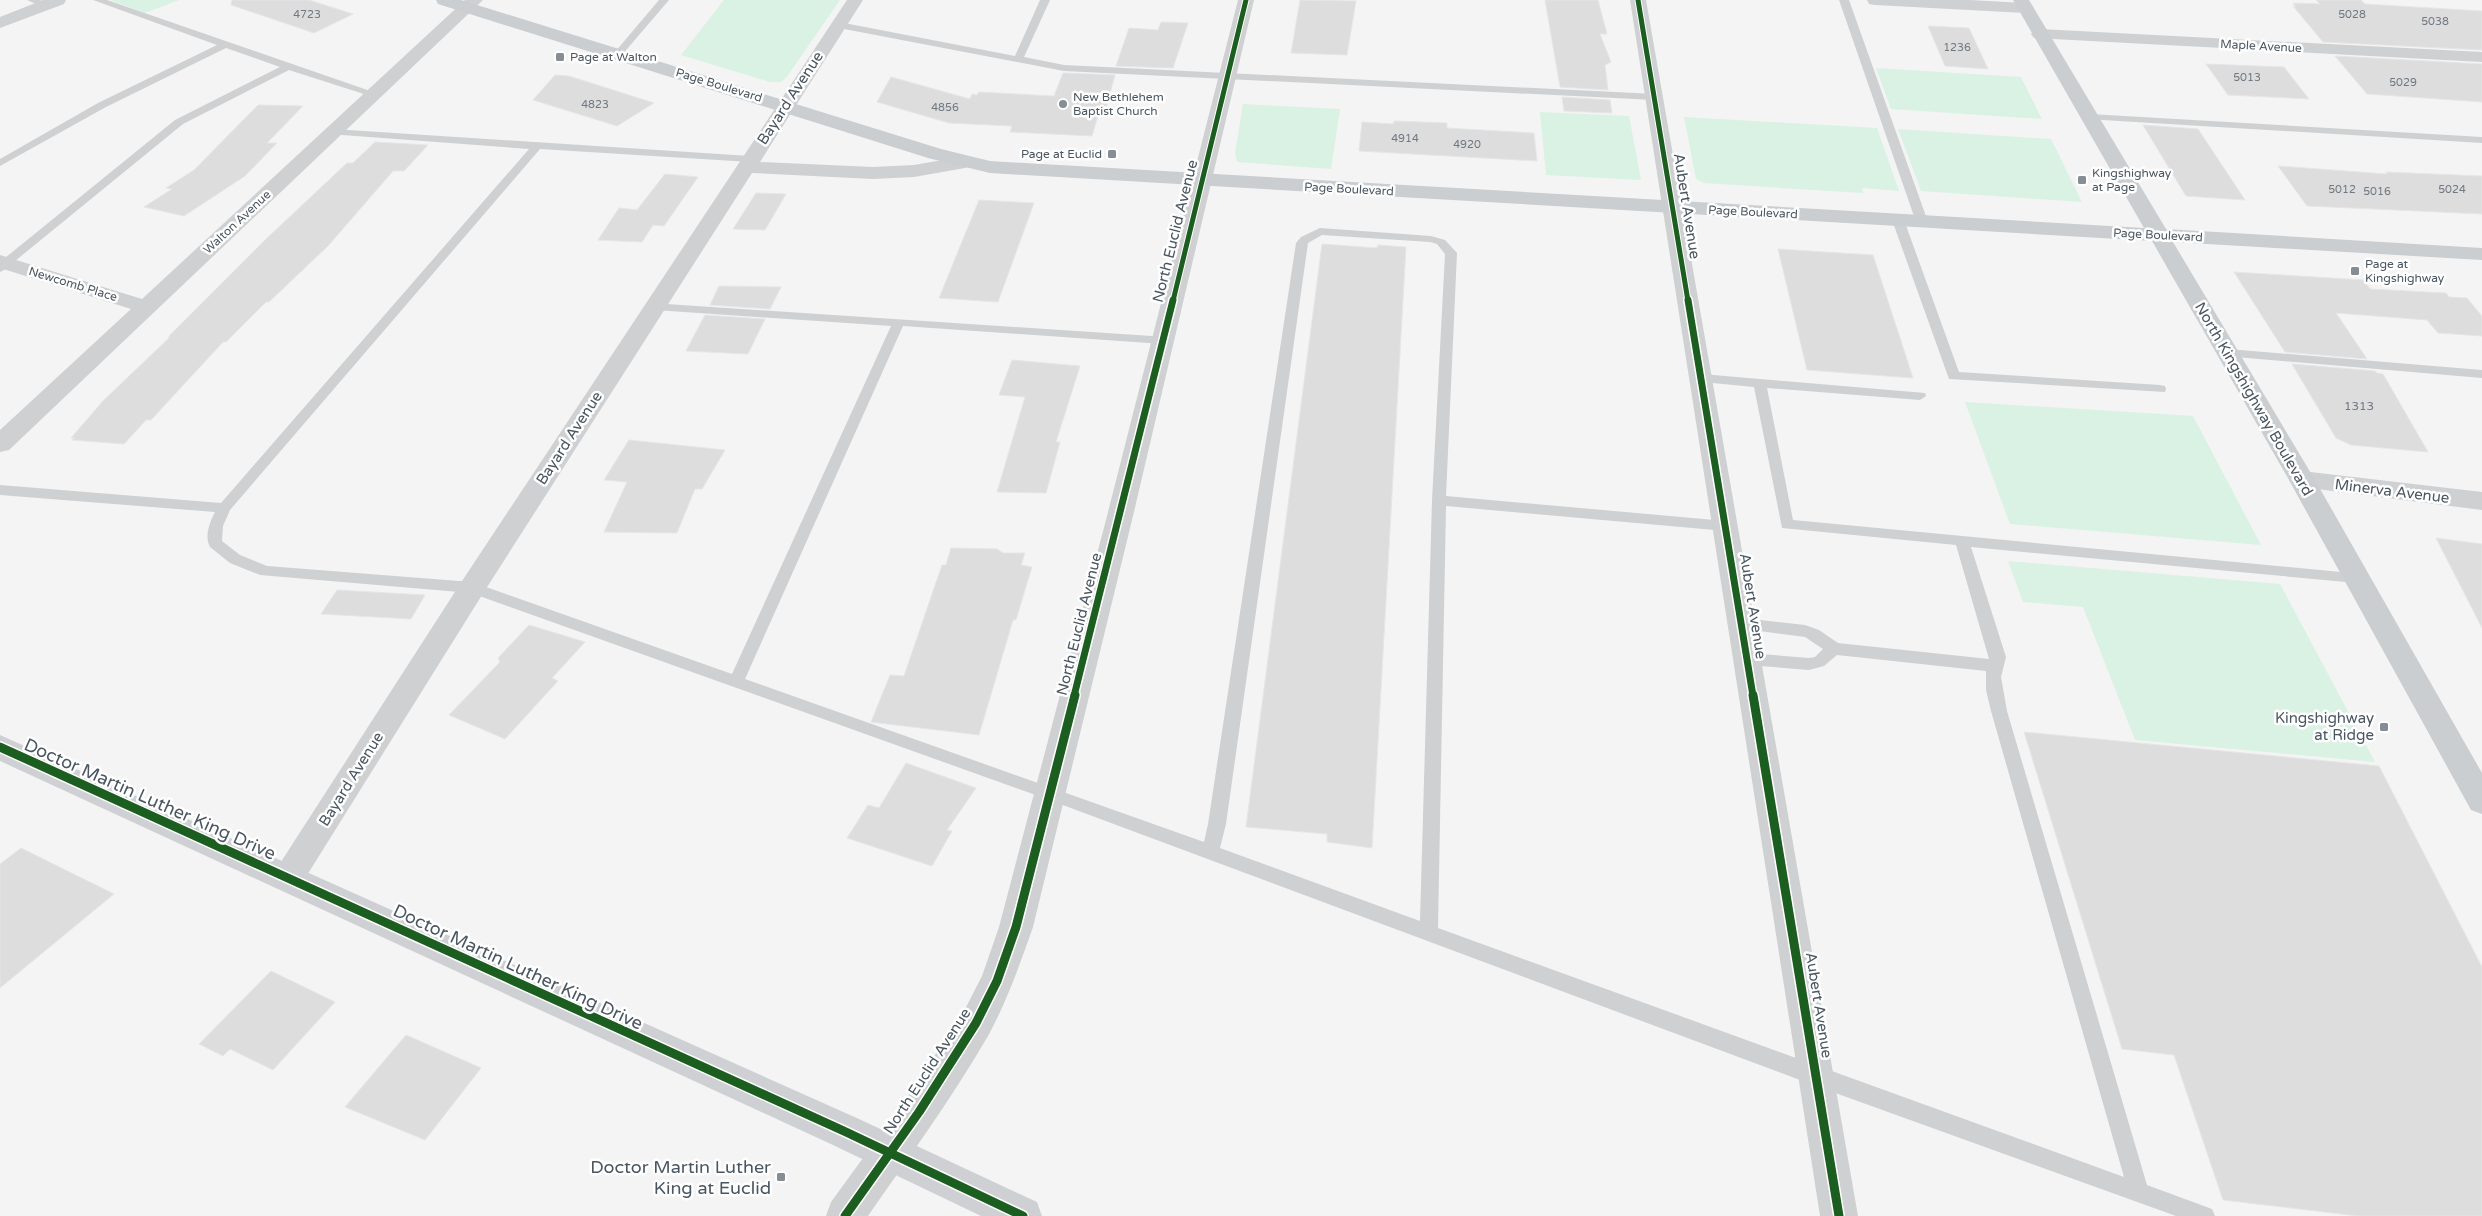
<svg xmlns="http://www.w3.org/2000/svg" width="2482" height="1216" font-family="'Varela Round',sans-serif">
  <rect width="100%" height="100%" fill="#f4f4f4"/>
  <!-- green -->
  <g fill="#d9f2e3">
    <path d="M110,0H179L145,13Z"/>
    <path d="M724,0H840L786,78L781,82H770L681,55Z"/>
    <path d="M1876,68L2021,77L2042,119L1891,109Z"/>
    <path d="M1243,104L1340,109L1331,169L1237,162L1235,153Z"/>
    <path d="M1540,112L1629,116L1641,180L1546,175Z"/>
    <path d="M1684,117L1877,128L1899,191L1862,188L1863,193L1704,183L1696,179Z"/>
    <path d="M1898,129L2051,139L2082,202L1921,191Z"/>
    <path d="M1965,402L2193,416L2261,545L2010,524Z"/>
    <path d="M2008,561L2280,584L2375,762L2135,740L2083,607L2023,602Z"/>
  </g>
  <!-- building -->
  <g fill="#ddddde" stroke="#e5e6e7">
    <path d="M232,0H309L353,14L314,33L231,5Z"/>
    <path d="M1300,0L1356,1L1347,55L1291,53Z"/>
    <path d="M1545,0H1598L1607,34H1600L1611,62L1605,65L1608,90L1560,87Z"/>
    <path d="M2316,0H2361L2365,4L2482,11V50L2323,42L2293,6L2296,7L2293,3L2320,4Z"/>
    <path d="M1161,22L1188,23L1173,68L1116,66L1129,28L1158,30Z"/>
    <path d="M1928,26L1969,28L1988,69L1945,66Z"/>
    <path d="M2335,56L2482,64V102L2367,94Z"/>
    <path d="M2206,64L2284,67L2309,99L2228,95Z"/>
    <path d="M1063,73L1115,75L1105,112H1099L1092,136L1010,132L1012,126L949,123L877,102L891,77L970,99L972,94L977,95L979,92L1054,96Z"/>
    <path d="M555,75L569,76L654,103L617,126L533,100Z"/>
    <path d="M1562,97L1610,100L1612,113L1564,111Z"/>
    <path d="M258,105L303,106L267,143H277L245,176L184,216L144,207L172,189L166,188L194,170Z"/>
    <path d="M1394,121L1447,123V128L1534,133L1537,161L1359,151L1362,122L1393,124Z"/>
    <path d="M2143,125L2198,129L2245,200L2186,196Z"/>
    <path d="M375,142L428,145L404,171H393L328,246L269,302H266L226,342H223L151,420H146L124,444L72,440L75,438H71L103,401L170,337H168L266,239L347,163H353Z"/>
    <path d="M2278,166L2387,174L2386,172L2482,176V214L2307,206Z"/>
    <path d="M665,174L698,177L664,226L653,225L642,242L598,240L619,208L637,210Z"/>
    <path d="M756,193L786,194L765,230L733,229Z"/>
    <path d="M979,200L1034,203L998,302L939,298Z"/>
    <path d="M1322,244L1377,248L1378,245L1406,247L1372,848L1327,842V834L1246,827Z"/>
    <path d="M1778,249L1873,255L1913,378L1807,370Z"/>
    <path d="M2234,272L2364,280L2370,289L2446,293L2449,297L2467,298L2482,316V336L2438,333L2427,320L2336,313L2367,359L2285,352Z"/>
    <path d="M719,286L781,287L770,309L710,305Z"/>
    <path d="M705,315L765,319L748,354L686,351Z"/>
    <path d="M1012,360L1080,366L1056,442H1060L1046,493L997,492L1025,397L999,395Z"/>
    <path d="M2292,364L2375,371L2377,373L2383,374L2428,452L2351,445L2336,438Z"/>
    <path d="M629,440L725,450L702,489H695L677,533L604,532L627,482L604,480Z"/>
    <path d="M2436,538L2482,544V628Z"/>
    <path d="M951,548L997,549L1003,553H1025L1021,565L1032,567L1016,620H1013L979,735L871,722L890,675L904,676L942,565H946Z"/>
    <path d="M337,590L425,595L411,619L321,614Z"/>
    <path d="M529,625L585,642L552,678L558,681L505,739L449,715L500,662L498,658Z"/>
    <path d="M2024,732L2379,766L2482,967V1216H2358L2223,1200L2174,1055L2122,1049Z"/>
    <path d="M906,763L976,788L947,830L952,831L932,866L847,838L868,805L879,808Z"/>
    <path d="M21,848L114,894L0,988V864Z"/>
    <path d="M271,971L335,1002L273,1070L230,1049L223,1056L199,1044Z"/>
    <path d="M406,1035L481,1068L425,1140L345,1107Z"/>
  </g>
  <g fill="none" stroke-linecap="round" stroke-linejoin="round">
    <!-- lane -->
    <g fill="#ced0d2" fill-rule="evenodd">
      <path d="M27,0H40L50,5L45,8Z"/>
      <path d="M93,0H107L379,94L370,96L289,70L183,124L4,270L0,272V262L175,120L280,67L226,48L106,107L0,166V159L98,103L217,45Z"/>
      <path d="M659,0H669L621,56H615V52Z"/>
      <path d="M1040,0H1050L1024,57L1064,65L1655,94L1660,97L1655,100L1064,71L839,28L834,25L839,22L1015,56Z"/>
      <path d="M1839,0H1849L1928,222L1926,224L1922,225L1916,222Z"/>
      <path d="M2090,114L2482,137V143L2086,119L2085,117Z"/>
      <path d="M333,129L750,156L755,159L750,162L540,149L230,510L223,526L222,541L240,555L267,566L472,582L732,674L891,326L655,310L651,309L649,306L651,303L1167,337L1169,340L1167,343L1163,344L903,326L745,679L1204,842L1208,824L1296,243L1301,237L1320,228L1431,236L1445,240L1457,253L1446,496L1726,521L1733,526L1726,531L1446,506L1438,928L2124,1177L1991,711L1986,690V671L1837,655L1824,666L1809,670L1748,665L1743,663L1740,659L1743,655L1748,653L1809,658L1815,657L1823,649L1805,637L1737,628L1734,624L1737,620L1742,618L1805,625L1819,630L1838,643L1989,659L1956,545L1782,528L1754,387L1702,382L1696,378L1702,374L1925,393L1926,396L1920,400L1767,388L1793,520L2362,574L2364,578L2362,582L2357,583L1971,547L2006,657L2001,677L2007,711L2147,1185L2212,1209L2215,1216H2176L1816,1086L1044,798L471,593L260,575L230,563L210,547C204,536 210,522 215,512L0,495V485L221,503L529,149L329,134L328,132ZM1322,235L1430,242L1437,244L1445,254L1432,500L1420,921L1220,848L1226,824L1308,243Z"/>
      <path d="M1898,217L1904,220L1959,372L2160,385L2165,386L2166,389L2165,392L1949,379L1892,220Z"/>
      <path d="M2228,349L2482,370V378L2224,356L2222,353Z"/>
    </g>
    <!-- street -->
    <g fill="#ced0d2" fill-rule="evenodd">
      <path d="M43,0H66L64,4L0,28V17Z"/>
      <path d="M465,0H483L9,450L0,452V430L131,309L0,268V255L142,299Z"/>
      <path d="M847,0H863L760,162L873,167L914,165L965,156L972,158L975,162L972,166L965,168L914,177L873,179L752,173L482,595L299,888L288,892L277,888L272,878L277,868L462,581Z"/>
      <path d="M1238,0H1254L1133,516L1033,927C1020,964 1007,1001 988,1036C952,1098 909,1157 868,1216H826L831,1202L906,1099L964,1011L982,976L999,927L1107,516Z"/>
      <path d="M1630,0H1646L1858,1216H1820Z"/>
      <path d="M1867,0H1970L2025,3L2031,4L2033,8L2031,12L2025,13L1875,5L1869,4Z"/>
      <path d="M2040,29L2482,52V62L2034,38L2031,34L2034,30Z"/>
      <path d="M2302,471L2482,492V510L2293,486L2289,480L2293,474Z"/>
    </g>
    <!-- secondary -->
    <path fill="#ced0d4" fill-rule="evenodd" d="M0,735L859,1119L1037,1202L1042,1216H981L833,1145L0,761Z"/>
    <!-- primary -->
    <path fill="#caced1" fill-rule="evenodd" d="M436,0H461L941,149L990,161L2144,228L2013,0H2029L2166,229L2482,248V260L2173,242L2315,480L2482,773V814L2471,810L2289,480L2152,241L990,173L928,158L438,4Z"/>
    <defs>
      <g id="cycleway-far2">
        <path d="M1638,0L1688,301"/>
        <path d="M1173,301L1246,0"/>
      </g>
      <g id="cycleway-far1">
        <path d="M1688,300L1753,696"/>
        <path d="M1074,696L1173,300"/>
      </g>
      <g id="cycleway">
        <path d="M1753,695L1839,1216"/>
        <path d="M0,747L846,1132L1023,1216"/>
        <path d="M845,1216L919,1112L976,1023L997,981L1016,927L1075,695"/>
      </g>
    </defs>
    <!-- cycleway-far2 casing -->
    <use href="#cycleway-far2" stroke="#fff" stroke-width="7"/>
    <!-- cycleway-far1 casing -->
    <use href="#cycleway-far1" stroke="#fff" stroke-width="10"/>
    <!-- cycleway casing -->
    <use href="#cycleway" stroke="#fff" stroke-width="12"/>
    <!-- cycleway-far2 -->
    <use href="#cycleway-far2" stroke="#1b5e20" stroke-width="5"/>
    <!-- cycleway-far1 -->
    <use href="#cycleway-far1" stroke="#1b5e20" stroke-width="7"/>
    <!-- cycleway -->
    <use href="#cycleway" stroke="#1b5e20" stroke-width="9"/>
  </g>
  <!-- markers -->
  <g fill="#868d94" stroke="#fff" stroke-width="2">
    <rect x="555" y="52" width="10" height="10" rx="2.5"/>
    <circle cx="1063" cy="104" r="5"/>
    <rect x="1107" y="149" width="10" height="10" rx="2.5"/>
    <rect x="2077" y="175" width="10" height="10" rx="2.5"/>
    <rect x="2350" y="266" width="10" height="10" rx="2.5"/>
    <rect x="2379" y="722" width="10" height="10" rx="2.5"/>
    <rect x="776" y="1172" width="10" height="10" rx="2.5"/>
  </g>
  <g text-anchor="middle" dominant-baseline="central" stroke-width="5" stroke-linejoin="round" paint-order="stroke">
    <!-- far-number labels -->
    <g font-size="11" fill="#707881">
      <text x="307" y="14">4723</text>
      <text x="2352" y="14">5028</text>
      <text x="2435" y="21">5038</text>
      <text x="1957" y="47">1236</text>
      <text x="2247" y="77">5013</text>
      <text x="2403" y="82">5029</text>
      <text x="595" y="104">4823</text>
      <text x="945" y="107">4856</text>
      <text x="1405" y="138">4914</text>
      <text x="1467" y="144">4920</text>
      <text x="2342" y="189">5012</text>
      <text x="2452" y="189">5024</text>
      <text x="2377" y="191">5016</text>
    </g>
    <!-- far-street labels -->
    <g font-size="12" fill="#4a5661" stroke="#fff">
      <text transform="translate(2261 46) rotate(3)">Maple Avenue</text>
      <text transform="translate(719 85) rotate(17)">Page Boulevard</text>
      <text transform="translate(1349 189) rotate(3)">Page Boulevard</text>
      <text transform="translate(1753 212) rotate(3)">Page Boulevard</text>
      <text transform="translate(237 222) rotate(-43)">Walton Avenue</text>
      <text transform="translate(2158 235) rotate(3)">Page Boulevard</text>
      <text transform="translate(73 284) rotate(17)">Newcomb Place</text>
    </g>
    <!-- far-poi labels -->
    <g font-size="12" fill="#4a5661" stroke="#fff" text-anchor="start">
      <text x="570" y="57">Page at Walton</text>
      <text x="1073" y="97">New Bethlehem<tspan x="1073" dy="14">Baptist Church</tspan></text>
      <text x="1102" y="154" text-anchor="end">Page at Euclid</text>
      <text x="2092" y="173">Kingshighway<tspan x="2092" dy="14">at Page</tspan></text>
      <text x="2365" y="264">Page at<tspan x="2365" dy="14">Kingshighway</tspan></text>
    </g>
    <!-- number labels -->
    <g font-size="12" fill="#707881">
      <text x="2359" y="406">1313</text>
    </g>
    <!-- street labels -->
    <g font-size="15" fill="#4a5661" stroke="#fff">
      <text transform="translate(790 98) rotate(-57)">Bayard Avenue</text>
      <text transform="translate(1687 206) rotate(81)">Aubert Avenue</text>
      <text transform="translate(1175 231) rotate(-76)">North Euclid Avenue</text>
      <text transform="translate(2254 399) rotate(60)">North Kingshighway Boulevard</text>
      <text transform="translate(569 438) rotate(-57)">Bayard Avenue</text>
      <text transform="translate(2392 491) rotate(7)">Minerva Avenue</text>
      <text transform="translate(1753 606) rotate(81)">Aubert Avenue</text>
      <text transform="translate(1079 624) rotate(-76)">North Euclid Avenue</text>
      <text transform="translate(351 779) rotate(-58)">Bayard Avenue</text>
      <text transform="translate(1819 1005) rotate(81)">Aubert Avenue</text>
      <text transform="translate(927 1071) rotate(-57)">North Euclid Avenue</text>
    </g>
    <!-- poi labels -->
    <g font-size="15" fill="#4a5661" stroke="#fff" text-anchor="end">
      <text x="2374" y="718">Kingshighway<tspan x="2374" dy="17">at Ridge</tspan></text>
    </g>
    <!-- near-street labels -->
    <g font-size="18" fill="#4a5661" stroke="#fff">
      <text transform="translate(150 799) rotate(24)">Doctor Martin Luther King Drive</text>
      <text transform="translate(518 967) rotate(25)">Doctor Martin Luther King Drive</text>
    </g>
    <!-- near-poi labels -->
    <g font-size="18" fill="#4a5661" stroke="#fff" text-anchor="end">
      <text x="771" y="1167">Doctor Martin Luther<tspan x="771" dy="21">King at Euclid</tspan></text>
    </g>
  </g>
</svg>
